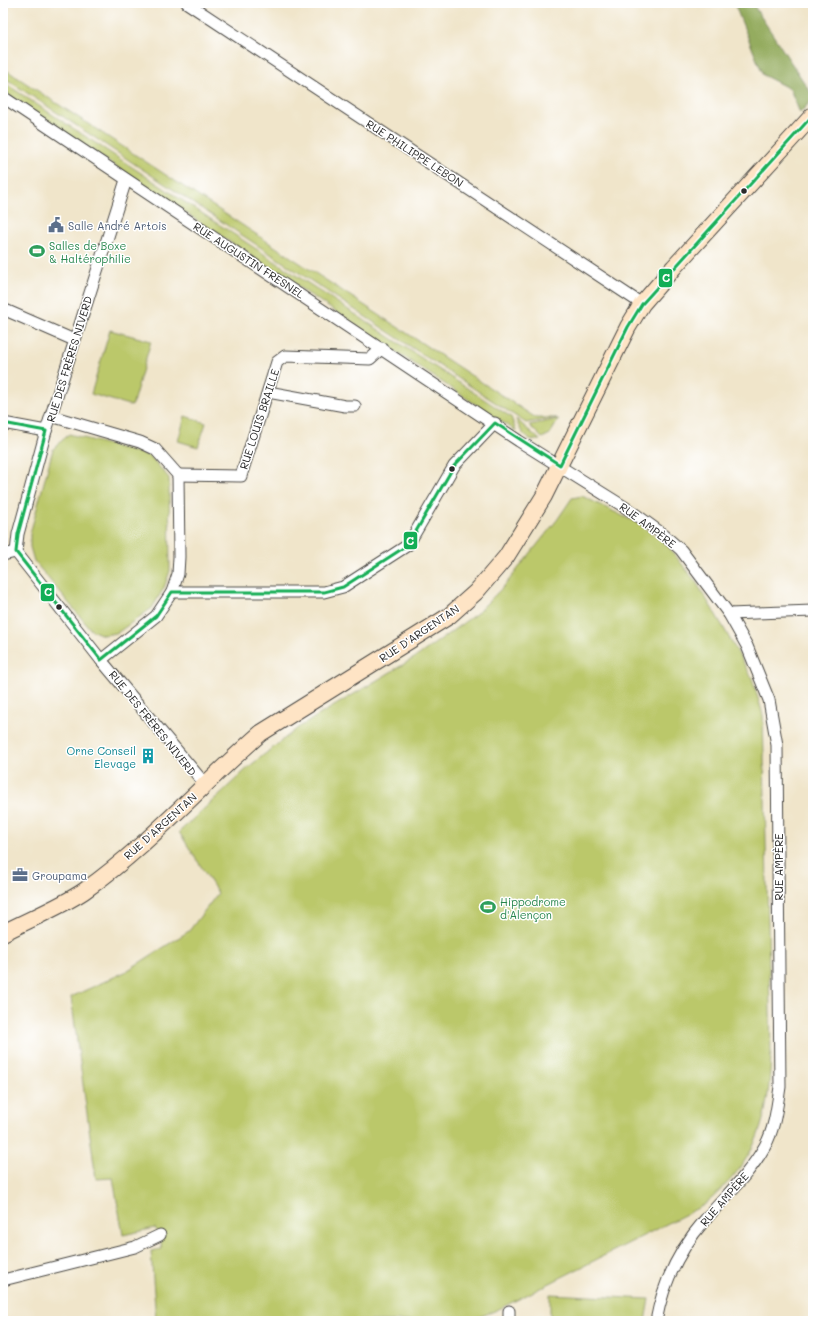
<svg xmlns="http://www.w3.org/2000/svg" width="816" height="1324" font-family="Mali,sans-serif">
  <rect width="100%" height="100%" fill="#fff"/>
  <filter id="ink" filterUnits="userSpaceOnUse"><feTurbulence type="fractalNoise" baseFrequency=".025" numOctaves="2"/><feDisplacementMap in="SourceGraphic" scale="8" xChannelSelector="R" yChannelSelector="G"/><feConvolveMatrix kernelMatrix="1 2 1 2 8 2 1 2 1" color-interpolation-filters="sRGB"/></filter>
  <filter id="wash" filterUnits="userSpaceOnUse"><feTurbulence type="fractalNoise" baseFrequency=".012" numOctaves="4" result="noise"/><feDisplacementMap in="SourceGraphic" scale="16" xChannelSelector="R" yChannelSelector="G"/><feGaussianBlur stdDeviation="0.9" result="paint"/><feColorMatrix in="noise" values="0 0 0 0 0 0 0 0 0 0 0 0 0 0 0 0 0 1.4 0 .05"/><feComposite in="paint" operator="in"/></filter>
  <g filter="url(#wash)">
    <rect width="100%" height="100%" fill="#f0e5ca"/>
    <!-- green -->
    <g fill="#bbc86a" stroke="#737a4a">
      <path d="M3,68L536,418H557L526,423L3,77Z"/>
      <path d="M3,82L511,417L516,431L3,92Z"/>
      <path d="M110,330L151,341L132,406L91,394Z"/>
      <path d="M185,416L206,423L198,447L178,441Z"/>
      <path d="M516,419L540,440C526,442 520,431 516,419Z"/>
      <path d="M559,419L550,434L542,438L529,425Z"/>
      <path d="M69,434L150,456L169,478L170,571L164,588L152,608L117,633L103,635L91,630L34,561L30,547V534L53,449Z"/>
      <path d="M582,496L639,524L667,545L696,582L722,625L752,678L763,715L771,1052C769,1121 758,1160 704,1205L497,1310L469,1321H156L151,1251L162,1249L160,1235L155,1228L123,1235L113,1178L96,1179L71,997L125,972L189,931L218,893L179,832L251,765L299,727L419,655L477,613L505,585L557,520L572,498Z"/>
      <path d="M550,1294L649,1299L645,1321H550Z"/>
    </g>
    <!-- forest -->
    <path fill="#94ac5e" stroke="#606c44" d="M734,3H752L813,96V99L800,113L790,89L763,75Z"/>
  </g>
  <g filter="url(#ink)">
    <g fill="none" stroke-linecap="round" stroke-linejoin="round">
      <defs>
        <g id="street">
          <path d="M187,3L642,304"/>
          <path d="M3,97L519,441L631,511L664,535L681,550L729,614L747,646L769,700L777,745L780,1087C777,1106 775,1128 765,1146C749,1175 725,1196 704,1221C679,1250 663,1283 656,1321"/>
          <path d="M126,180L46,431L18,534L16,552L101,660L205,784"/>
          <path d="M3,309L74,340"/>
          <path d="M268,392L345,406H355"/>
          <path d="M51,416L140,442L155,449L178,475"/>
          <path d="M3,423L46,431"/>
          <path d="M178,475L241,476L277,362L285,356L370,359L382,348"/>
          <path d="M3,555L16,552"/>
          <path d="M172,592H324L343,587L408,545L454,466L495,423"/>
          <path d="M729,614L813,611"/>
          <path d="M101,660L156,616L172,592L178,574L179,557L178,475"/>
          <path d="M3,1280L135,1247L160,1235"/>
          <path d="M509,1321V1311"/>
        </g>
        <path id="secondary" d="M3,933C28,920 62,906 84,891C149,845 201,785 261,733L449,616L476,592L506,557L544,496L628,327L642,304L674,267L813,115"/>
      </defs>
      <!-- street casing -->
      <use href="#street" stroke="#494743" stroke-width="13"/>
      <!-- secondary casing -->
      <use href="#secondary" stroke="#494743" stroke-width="18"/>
      <!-- street -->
      <use href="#street" stroke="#fff" stroke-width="11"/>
      <!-- secondary -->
      <use href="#secondary" stroke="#fee4c5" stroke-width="16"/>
      <defs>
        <path id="bus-1" d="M3,423L46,431L18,534L16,552L101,660L156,616L172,592H324L343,587L408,545L454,466L495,423L560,465L628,327L642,304L813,115"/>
      </defs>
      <!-- bus-1 casing -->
      <use href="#bus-1" stroke="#fff" stroke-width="6"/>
      <!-- bus-1 -->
      <use href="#bus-1" stroke="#12ae56" stroke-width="3"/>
    </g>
  </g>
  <!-- icons -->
  <defs>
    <symbol id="civic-bare" viewBox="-9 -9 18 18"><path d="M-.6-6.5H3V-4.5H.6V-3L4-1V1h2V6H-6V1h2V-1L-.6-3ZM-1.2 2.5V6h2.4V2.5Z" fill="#5c6f8a" stroke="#fff" stroke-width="2.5" paint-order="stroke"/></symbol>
    <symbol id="stadium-bare" viewBox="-9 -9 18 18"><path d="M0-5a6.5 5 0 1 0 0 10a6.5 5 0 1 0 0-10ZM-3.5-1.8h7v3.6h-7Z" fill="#2e9e5b" stroke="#fff" stroke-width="2.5" paint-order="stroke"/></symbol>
    <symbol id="building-bare" viewBox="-9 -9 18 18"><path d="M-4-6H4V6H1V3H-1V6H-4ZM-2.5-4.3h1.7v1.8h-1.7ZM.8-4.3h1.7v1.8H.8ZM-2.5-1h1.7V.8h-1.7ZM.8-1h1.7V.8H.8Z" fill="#0f9aa8" stroke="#fff" stroke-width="2.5" paint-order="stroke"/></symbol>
    <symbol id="office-bare" viewBox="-9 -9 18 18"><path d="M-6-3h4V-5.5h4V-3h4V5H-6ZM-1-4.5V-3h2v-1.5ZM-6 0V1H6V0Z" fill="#5c6f8a" stroke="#fff" stroke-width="2.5" paint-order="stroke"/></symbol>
  </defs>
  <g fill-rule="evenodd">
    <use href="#civic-bare" x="45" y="214" width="22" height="22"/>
    <use href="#stadium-bare" x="26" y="240" width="22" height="22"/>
    <use href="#building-bare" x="137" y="745" width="22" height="22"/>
    <use href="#office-bare" x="9" y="864" width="22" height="22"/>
    <use href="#stadium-bare" x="477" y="896" width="22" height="22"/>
  </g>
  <!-- markers -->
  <g fill="#2b2b2b" stroke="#fff" stroke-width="1.5">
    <circle cx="744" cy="191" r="3.5"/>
    <circle cx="452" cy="469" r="3.5"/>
    <circle cx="59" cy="607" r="3.5"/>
  </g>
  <g text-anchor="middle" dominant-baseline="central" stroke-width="3" stroke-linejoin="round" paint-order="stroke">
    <!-- street labels -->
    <g font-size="11" fill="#2b2b2b" stroke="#fff">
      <text transform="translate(415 153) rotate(33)">RUE PHILIPPE LEBON</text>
      <text transform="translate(249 260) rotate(33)">RUE AUGUSTIN FRESNEL</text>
      <text transform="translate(69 359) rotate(-73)">RUE DES FRÈRES NIVERD</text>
      <text transform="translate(259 419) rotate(-72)">RUE LOUIS BRAILLE</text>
      <text transform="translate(648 525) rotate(37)">RUE AMPÈRE</text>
      <text transform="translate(419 633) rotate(-34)">RUE D'ARGENTAN</text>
      <text transform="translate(153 723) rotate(51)">RUE DES FRÈRES NIVERD</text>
      <text transform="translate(160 826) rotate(-42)">RUE D'ARGENTAN</text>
      <text transform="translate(778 867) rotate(-90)">RUE AMPÈRE</text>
      <text transform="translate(724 1199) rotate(-49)">RUE AMPÈRE</text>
    </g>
    <!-- service labels -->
    <g font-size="11" fill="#4e5e75" stroke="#fff" text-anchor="start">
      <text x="68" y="225">Salle André Artois</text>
      <text x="32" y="875">Groupama</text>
    </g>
    <!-- leisure labels -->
    <g font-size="11" fill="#27864d" stroke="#fff" text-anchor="start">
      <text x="49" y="245">Salles de Boxe<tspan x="49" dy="13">&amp; Haltérophilie</tspan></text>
      <text x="500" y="901">Hippodrome<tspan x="500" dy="13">d'Alençon</tspan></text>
    </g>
    <!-- culture labels -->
    <g font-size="11" fill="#0d838f" stroke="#fff" text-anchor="end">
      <text x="136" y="750">Orne Conseil<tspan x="136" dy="13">Elevage</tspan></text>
    </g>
  </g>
  <g stroke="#fff" stroke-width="1.5">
    <rect x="658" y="268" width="15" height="20" rx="4" fill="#12ae56"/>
    <rect x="403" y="531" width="15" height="19" rx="4" fill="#12ae56"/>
    <rect x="40" y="583" width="15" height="19" rx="4" fill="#12ae56"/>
  </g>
  <g font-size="11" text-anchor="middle" font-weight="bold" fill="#fff">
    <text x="666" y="282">C</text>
    <text x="410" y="545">C</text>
    <text x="48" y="596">C</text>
  </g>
  <!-- margin -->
  <rect width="816" height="1324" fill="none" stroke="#fff" stroke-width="16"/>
</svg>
